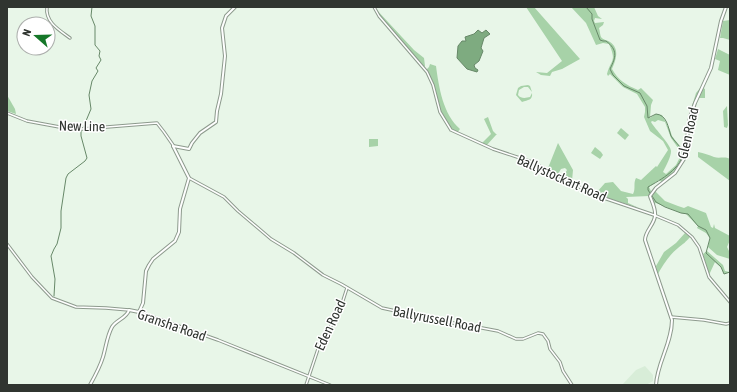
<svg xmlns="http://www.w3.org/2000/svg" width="737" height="392" font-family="'Asap Condensed',sans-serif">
  <rect width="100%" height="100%" fill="#e8f6e8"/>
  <!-- built -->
  <path fill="#d8edd8" d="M645,366L653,375V381L646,385H622L636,370Z"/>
  <!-- green -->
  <g fill="#a7d2a8" fill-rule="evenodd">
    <path d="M526,7H534L580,59L562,69L552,72L550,76L541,75L536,72L547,73L562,61Z"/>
    <path d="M571,7H594L598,16L602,19L595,18L594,21L595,23L604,22L603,25L599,28C600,31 600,35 601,37C603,40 607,40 610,42C620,49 616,60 612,69C618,80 626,85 638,90L641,88L653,100L651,105L650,118L656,114L662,115L670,130L672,136L682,149H684C684,164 673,173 662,182L659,180L649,187L652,193L649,196L626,197L628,199V203L639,208L595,194L583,187L585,185V187L597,192L605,183L613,182L621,191L633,194C636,189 633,183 636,178L641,180L656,166L657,167L668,150L663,141L650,131L644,117L645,112V107L637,94L623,87L610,74L608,76L607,74C611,59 617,62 609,44L603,43L596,45L586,23ZM658,120L665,122L671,138L681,152V155L676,165L666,174L663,172C666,166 671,157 671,151C671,145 655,129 651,122L652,121L655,122Z"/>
    <path d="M375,8L414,50L424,58L425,66L424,67L379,16Z"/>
    <path d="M730,20V40L723,38H720L723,21Z"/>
    <path d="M718,49L730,55V75L718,70L720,61L715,59Z"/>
    <path d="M430,64L436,66C439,88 443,114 460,129L457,133C435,122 439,89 426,70L429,67Z"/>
    <path d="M528,85L530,86L532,92L528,87H524L519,90L518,95C521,99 526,98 530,97L532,93C533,100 528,100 522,102L516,95L518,88L521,86Z"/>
    <path d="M701,87L705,89V98H698L695,107L692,106L696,93Z"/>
    <path d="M7,95L15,109L16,114L7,111Z"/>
    <path d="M727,106L728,125L727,128L724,127L723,111Z"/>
    <path d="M488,117L493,131L497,135H496L486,146L481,144L491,134L484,119Z"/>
    <path d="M621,128L629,135L625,140L617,133Z"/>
    <path d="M369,139H378V146L369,147Z"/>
    <path d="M558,143L573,170L572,181L563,177L567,170L565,168L561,169L558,174L548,168Z"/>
    <path d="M595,147L601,152L603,155L600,159L591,153Z"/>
    <path d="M698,152C704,153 709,155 714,157C719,159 725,156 730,159V181L698,157Z"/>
    <path d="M656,189V192L665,201L678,206L684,208L688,206L706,213L711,227L713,228L714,224L715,228L730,236V240L727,247L730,253V259L717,255L708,247L710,238L706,233L697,228L698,226L686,214L681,213L656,203L654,204L652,196Z"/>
    <path d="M685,233L690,237C686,242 683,244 678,248C669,255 662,266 657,276L656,266L664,252L676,243Z"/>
    <path d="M707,251L723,265L725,271L730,272L724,274L721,267L715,262L709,275L703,254Z"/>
  </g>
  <!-- water -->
  <path fill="#7eab80" stroke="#678868" d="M478,30L482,33L486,30L490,34L484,38L481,48L483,51L479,61L474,65L475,68L478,70L477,72L467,69L457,58L458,46L462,41H466L465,37L474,34Z"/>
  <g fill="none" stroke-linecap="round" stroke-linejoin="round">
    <!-- stream -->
    <g stroke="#678868" stroke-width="1">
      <path d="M586,7L592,14V19L600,40L603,41H606C618,50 616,57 610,69L613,75L624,86L640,93L647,106L648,118L656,114C667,115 668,127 671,136C674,141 680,146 683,151C683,168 660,180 648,187V190L656,202L665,207L681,213L688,214L698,226L706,230L710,238L706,253L721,267L724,274L730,272"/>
      <path d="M83,128L91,109L89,95L92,81L98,71L96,68L101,60L99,56L100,51L95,45V26L91,16L92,7"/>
      <path d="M54,296L55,279L51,256L54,249L57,244L61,228V211L66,178L68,174L85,161L87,158L81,136V130"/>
    </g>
    <defs>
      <g id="minor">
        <path d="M47,7C45,22 59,30 70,38"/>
        <path d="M374,7L379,16L427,72L433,85L440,112L451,130L493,149L532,162L595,195L654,215L678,225L692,237L699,247L709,277L730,302"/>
        <path d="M7,113L27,121L65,128L82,129L157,123L164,132L173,145"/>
        <path d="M189,178L224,197L238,211L271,239L294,253L323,275L341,284L382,308L447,322L466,325L498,331L516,339H523L538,333L543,334L548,341L550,349L560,362L563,371L572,385"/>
        <path d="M7,244L32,277L52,298L76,307L106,308L129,310"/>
        <path d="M139,312L218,340L330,385"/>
        <path d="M671,317L704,320L726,324L730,323"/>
        <path d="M306,385L320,343L339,313L347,288"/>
      </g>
      <g id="tertiary">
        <path d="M173,146L189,149L192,143L200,133L216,122L217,111L221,94L225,56L222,28L226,16L235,7"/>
        <path d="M90,385C95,376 100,367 103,357C106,347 107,336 112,327C116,320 127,318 129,310L139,312L143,303L146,271L149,265L153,259L175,241L179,232L180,209L189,178L173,146"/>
        <path d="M656,385C657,363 672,343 672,320L645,240C645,231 654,225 655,216C656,209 652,202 650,196L656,188L675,173L684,159L690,117L695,103L711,68L721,21L726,7"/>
      </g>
    </defs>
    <!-- minor casing -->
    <use href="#minor" stroke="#8d9a8d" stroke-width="3.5"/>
    <!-- tertiary casing -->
    <use href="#tertiary" stroke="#8d9a8d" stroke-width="4"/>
    <!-- minor -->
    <use href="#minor" stroke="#fff" stroke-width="1.5"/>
    <!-- tertiary -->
    <use href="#tertiary" stroke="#fff" stroke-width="2"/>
  </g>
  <g text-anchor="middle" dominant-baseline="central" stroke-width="3" stroke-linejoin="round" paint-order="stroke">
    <!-- street labels -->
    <g font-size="14" fill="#303530" stroke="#fff">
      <text transform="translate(82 126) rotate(1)">New Line</text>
      <text transform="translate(688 133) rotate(-77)">Glen Road</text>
      <text transform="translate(562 178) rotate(24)">Ballystockart Road</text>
      <text transform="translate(437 319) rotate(11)">Ballyrussell Road</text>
      <text transform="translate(172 325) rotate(19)">Gransha Road</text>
      <text transform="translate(330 325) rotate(-65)">Eden Road</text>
    </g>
  </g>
  <!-- border -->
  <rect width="737" height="392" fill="none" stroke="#303530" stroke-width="16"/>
  <!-- north arrow -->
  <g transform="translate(36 36) rotate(290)"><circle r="19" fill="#ffffff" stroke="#acaeac"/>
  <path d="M0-3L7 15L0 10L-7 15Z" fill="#157728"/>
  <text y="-6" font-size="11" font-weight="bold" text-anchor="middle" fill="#303530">N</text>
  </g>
</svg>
